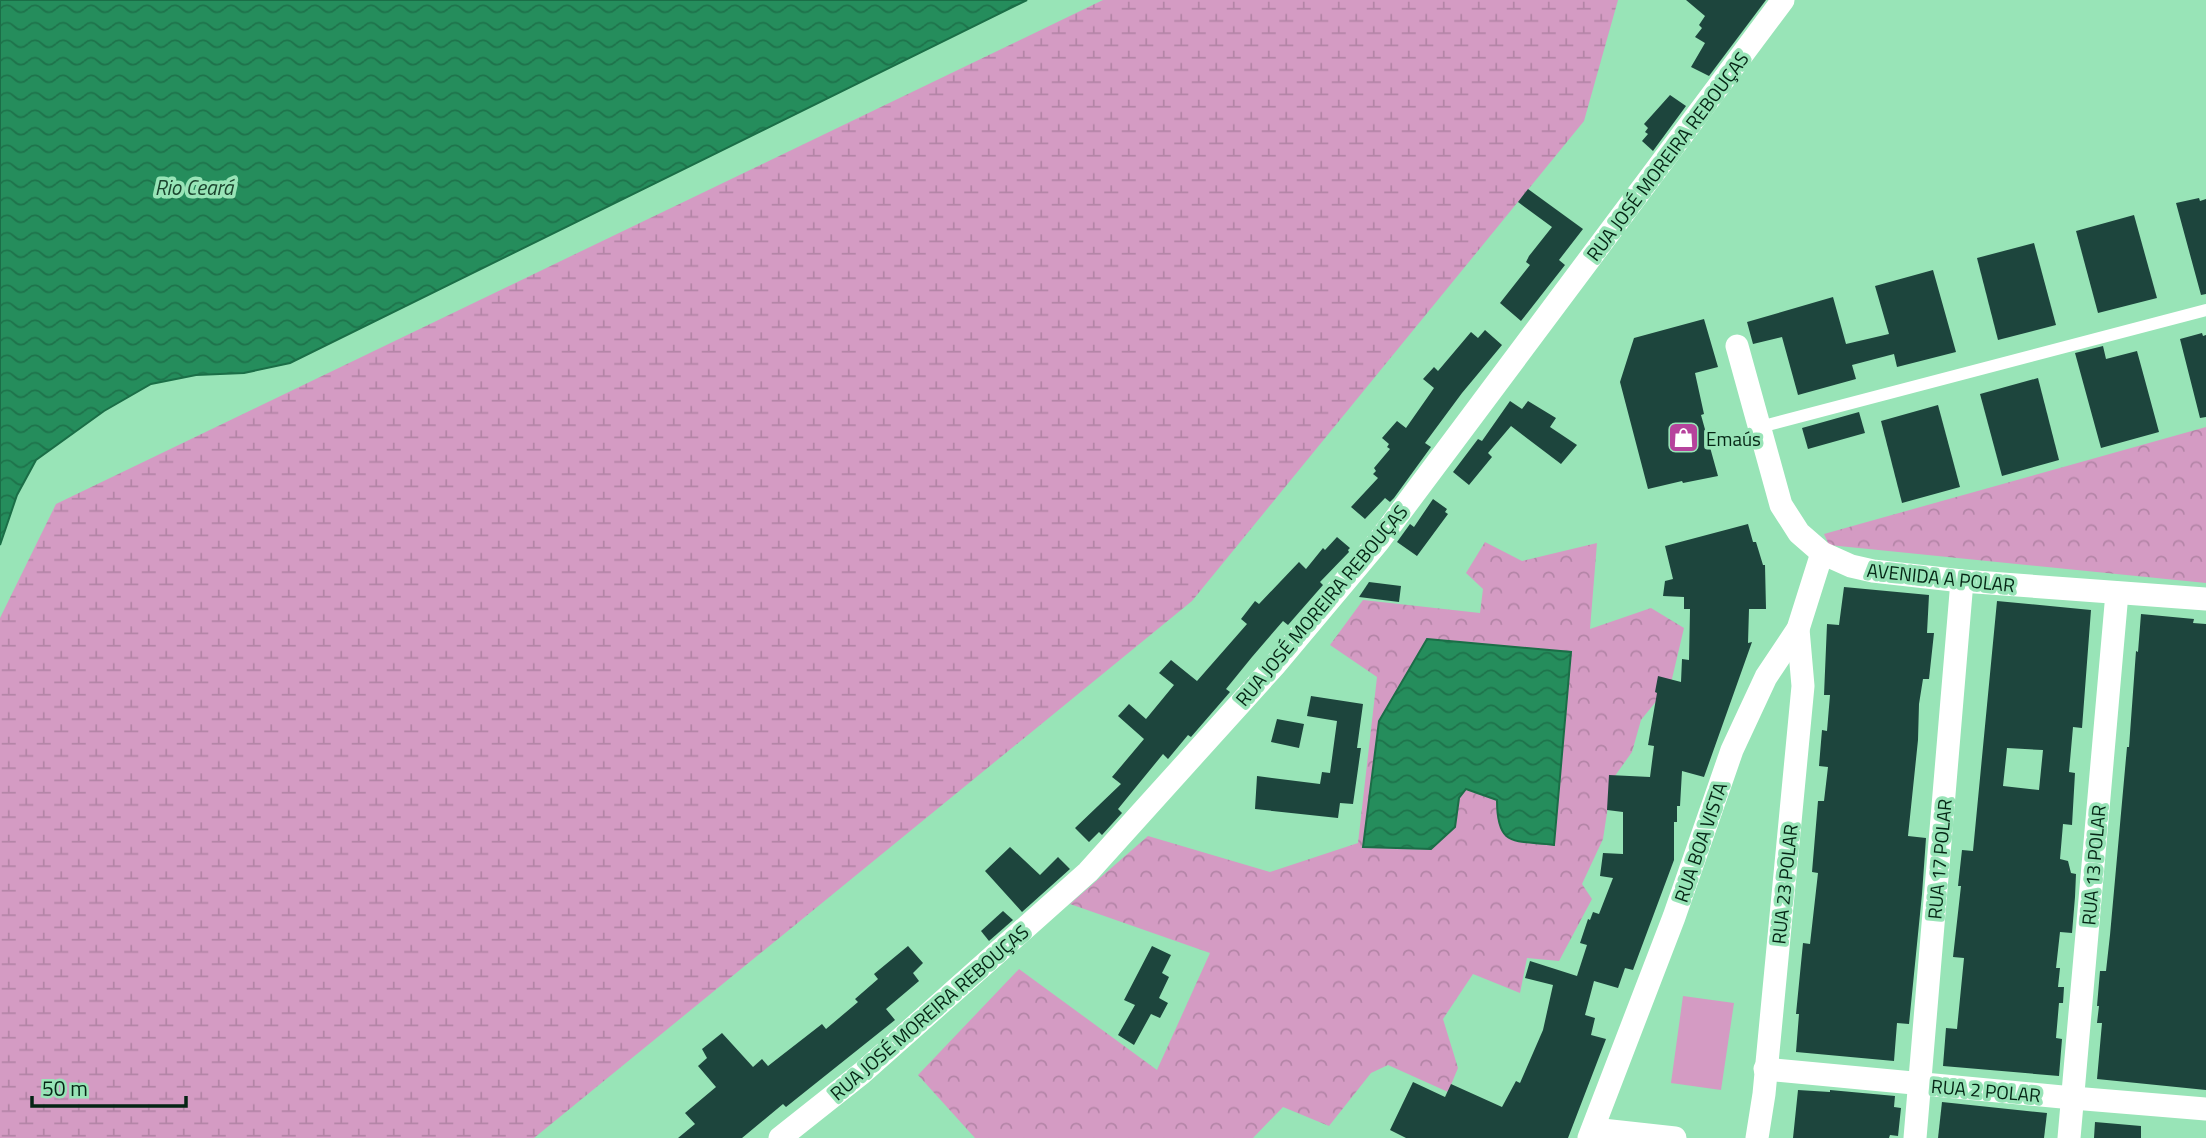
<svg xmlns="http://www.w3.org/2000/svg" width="2206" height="1138" font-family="'Titillium Web',sans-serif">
  <defs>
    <pattern id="forest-crowns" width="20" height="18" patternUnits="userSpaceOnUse" patternTransform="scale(1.75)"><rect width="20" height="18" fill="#d49bc3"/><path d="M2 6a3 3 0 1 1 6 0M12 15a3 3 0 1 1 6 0" fill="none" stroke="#b485a7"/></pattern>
    <pattern id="wetland-marsh" width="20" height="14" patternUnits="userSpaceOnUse" patternTransform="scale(1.75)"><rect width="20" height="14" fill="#d49bc3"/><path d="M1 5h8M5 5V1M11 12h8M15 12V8" fill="none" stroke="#b485a7"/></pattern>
    <pattern id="water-waves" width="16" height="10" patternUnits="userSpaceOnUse" patternTransform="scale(1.75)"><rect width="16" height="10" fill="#258d5c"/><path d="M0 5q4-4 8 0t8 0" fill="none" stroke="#1e734b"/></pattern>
  </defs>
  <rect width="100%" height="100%" fill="#98e4b7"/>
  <!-- forest -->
  <g fill="url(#forest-crowns)">
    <path d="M2206,427V583L1829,545L1824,534Z"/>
    <path d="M1485,542L1522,561L1597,543L1590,629L1651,608L1684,628L1671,683L1641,720L1632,752L1612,780L1603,839L1582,884L1592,899L1559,961L1527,958L1520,993L1473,974L1443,1019L1458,1068L1448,1092L1388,1065L1371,1073L1329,1126L1283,1107L1253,1138H975L918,1075L1019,969L1157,1070L1210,953L1070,904L1148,836L1270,872L1358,843L1377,677L1330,645L1363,600L1480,613L1483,589L1466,573Z"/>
  </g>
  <!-- wetland -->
  <path fill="url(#wetland-marsh)" d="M1103,0H1618L1584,121L1192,601L534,1138H0V618L56,504Z"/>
  <!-- pitch -->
  <path fill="#d49bc3" d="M1683,996L1734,1003L1721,1090L1671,1083Z"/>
  <!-- water -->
  <g fill="url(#water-waves)" stroke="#1b6e47" stroke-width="2">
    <path d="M0,0H1027L290,363L244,373L196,375L151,384L104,411L36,460L17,495L0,545Z"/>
    <path d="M1427,639L1571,652L1554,845C1514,840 1497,848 1497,800L1466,789L1459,798L1455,827L1431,849L1363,847L1379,721Z"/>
  </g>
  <!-- building -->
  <g fill="#1d453d" fill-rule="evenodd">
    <path d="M1686,0H1766L1709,76L1691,67L1705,43L1695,37L1702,28L1699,25L1705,16Z"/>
    <path d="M1670,95L1686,106L1653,151L1642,141L1648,134L1645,132L1648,128L1644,124Z"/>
    <path d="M1528,189L1583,229L1559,260L1565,265L1521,321L1500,303L1530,265L1526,262L1529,256L1552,227L1518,202Z"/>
    <path d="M2199,198L2200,201L2206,199V294L2201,295L2176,203Z"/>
    <path d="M2134,215L2157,298L2098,313L2076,231Z"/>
    <path d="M2034,243L2056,325L1998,340L1977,258Z"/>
    <path d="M1933,270L1956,352L1897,367L1894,354L1852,365L1856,379L1798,395L1782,337L1753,344L1747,322L1833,297L1846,344L1889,334L1875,286Z"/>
    <path d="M1704,319L1718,367L1695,373L1704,414L1701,415L1718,476L1683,483L1682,481L1648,489L1620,382L1634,338Z"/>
    <path d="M1485,330L1502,345L1462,393L1425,443L1431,447L1394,498L1390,502L1385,498L1365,519L1351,507L1378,478L1373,474L1376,471L1374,468L1390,449L1387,447L1389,444L1382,438L1397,421L1406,428L1434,388L1423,379L1434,367L1438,371L1471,332L1478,338Z"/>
    <path d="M2202,333L2203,336L2206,335V417L2200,418L2180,339Z"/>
    <path d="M2103,346L2106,359L2137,351L2159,432L2101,448L2075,353Z"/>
    <path d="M2038,378L2059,460L2002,476L1980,394Z"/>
    <path d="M1510,401L1522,409L1528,401L1556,418L1550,427L1577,445L1561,464L1511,426L1488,453L1492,457L1469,485L1453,472L1478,439L1482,441Z"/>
    <path d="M1938,405L1960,487L1902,503L1881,421Z"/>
    <path d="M1859,412L1865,433L1808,449L1802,428Z"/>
    <path d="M1433,499L1447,509L1445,512L1448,514L1417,556L1397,542L1410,524L1414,527Z"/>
    <path d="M1748,524L1753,542H1756L1763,565H1765L1766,609H1749L1748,643L1752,642L1704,777L1682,771L1680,806H1677V822H1674V860L1633,970L1625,968L1618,988L1594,981L1585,1015L1595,1018L1591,1035L1606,1039L1568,1138H1406L1390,1130L1413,1082L1445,1097L1451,1084L1502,1107L1516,1081L1520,1083L1543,1030L1553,985L1525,978L1530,961L1577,976L1587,945L1580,943L1588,919L1590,920L1593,912L1599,914L1613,878L1600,876L1603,853L1623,854V812L1607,810L1609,775L1650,777L1654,746L1648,745L1657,693L1655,692L1658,676L1681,682L1682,659L1689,660L1690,609H1684V597L1663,596L1665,581L1673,579L1665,546Z"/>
    <path d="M1337,537L1350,548L1348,550L1349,552L1320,582L1323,585L1288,625L1283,621L1252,657L1226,689L1230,692L1191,737L1188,735L1168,759L1163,754L1118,809L1122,813L1102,835L1099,832L1089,842L1075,828L1121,784L1112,777L1144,739L1118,716L1129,704L1146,719L1174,685L1159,673L1171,660L1197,681L1247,624L1241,619L1255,601L1259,604L1299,562L1306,569L1323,548L1325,550Z"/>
    <path d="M1369,582L1401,586L1399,602L1359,597Z"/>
    <path d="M1844,587L1929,595L1927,633H1934L1929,679H1923L1919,704L1918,740L1908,836L1926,838L1922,894L1909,1024L1897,1023L1894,1061L1796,1052L1799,1014H1796L1803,943L1810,944L1818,873L1812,872L1818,801H1824L1828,767L1819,766L1822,730L1827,731L1830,695H1824L1827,624L1839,625Z"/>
    <path d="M1997,601L2091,610L2082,728L2073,727L2069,772L2075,773L2072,825L2063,824L2060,859L2068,861L2071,873L2076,874L2075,897L2072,933L2060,932L2056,968H2060L2058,987H2064L2063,1003H2059L2056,1038L2062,1039L2059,1076L1943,1066L1946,1028L1957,1029L1964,958L1953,957L1961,886H1958L1962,850L1973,851ZM2007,748L2043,750L2039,790L2003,786Z"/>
    <path d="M2141,614L2194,619L2193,623L2206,624V1090L2097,1079L2102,1023H2097L2099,1006H2097L2100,971H2106L2110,935L2127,747H2129L2136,651L2138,652Z"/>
    <path d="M1311,696L1363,704L1357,748H1361L1353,804L1340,803L1338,818L1255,809L1257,776L1320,784L1322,772L1330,773L1337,721L1307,716Z"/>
    <path d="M1277,719L1304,724L1299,748L1271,742Z"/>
    <path d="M1010,847L1040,875L1058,857L1070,869L1022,912L985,871Z"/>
    <path d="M1003,911L1013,920L989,941L981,931Z"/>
    <path d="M908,946L923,963L913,973L919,981L886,1009L895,1020L786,1107L783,1104L742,1138H678L695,1124L685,1113L716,1087L698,1066L707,1058L702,1049L722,1033L753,1067L762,1059L768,1066L822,1024L826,1029L858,1002L855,999L878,979L874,974Z"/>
    <path d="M1152,946L1171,955L1162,973L1169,977L1159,998L1168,1003L1160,1018L1151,1014L1134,1045L1118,1035L1135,1005L1124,1000Z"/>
    <path d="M1798,1090L1830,1092V1090L1895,1096L1894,1107L1901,1108L1898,1136L1890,1135L1889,1138H1793Z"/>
    <path d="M1942,1102L2047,1113L2044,1138H1938Z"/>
    <path d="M2095,1122L2141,1126V1138H2094Z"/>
  </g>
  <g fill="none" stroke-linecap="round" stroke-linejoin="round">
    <!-- lane -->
    <path stroke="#fff" stroke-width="12" d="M1760,427L2206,310"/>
    <!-- street -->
    <g stroke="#fff" stroke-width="23">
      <path d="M1737,346L1781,505L1799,533L1822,553L1851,566L1873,571L1962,581L2206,599"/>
      <path d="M1765,1069L2073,1098L2206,1109"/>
      <path d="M1593,1129L1675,1138"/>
      <path d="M780,1138L862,1073L1088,872L1274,666L1378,542L1783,0"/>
      <path d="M1589,1138L1674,917L1732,750L1766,677L1798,629L1822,553"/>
      <path d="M1757,1138L1764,1094L1803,686L1798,629"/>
      <path d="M1915,1138L1962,581"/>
      <path d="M2069,1138L2117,593"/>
    </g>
  </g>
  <!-- icons -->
  <defs>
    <symbol id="shop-square" viewBox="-11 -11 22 22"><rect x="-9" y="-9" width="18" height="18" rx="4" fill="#b6439c" stroke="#98e4b7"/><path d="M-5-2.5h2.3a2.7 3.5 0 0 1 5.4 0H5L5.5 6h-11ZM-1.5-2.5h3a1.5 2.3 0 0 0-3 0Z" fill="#fff"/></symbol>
  </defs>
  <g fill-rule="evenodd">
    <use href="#shop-square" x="1666" y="420" width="35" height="35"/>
  </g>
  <g text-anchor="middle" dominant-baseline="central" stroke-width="7" stroke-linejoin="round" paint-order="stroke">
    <!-- street labels -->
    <g font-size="19" fill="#052515" stroke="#98e4b7">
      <text transform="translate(1667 156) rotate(-53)">RUA JOSÉ MOREIRA REBOUÇAS</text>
      <text transform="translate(1941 577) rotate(6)">AVENIDA A POLAR</text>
      <text transform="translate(1321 605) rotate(-50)">RUA JOSÉ MOREIRA REBOUÇAS</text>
      <text transform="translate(1700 842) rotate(-71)">RUA BOA VISTA</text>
      <text transform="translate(1939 859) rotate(-85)">RUA 17 POLAR</text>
      <text transform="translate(2093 865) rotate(-85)">RUA 13 POLAR</text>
      <text transform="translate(1784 884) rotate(-84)">RUA 23 POLAR</text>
      <text transform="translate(929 1012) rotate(-41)">RUA JOSÉ MOREIRA REBOUÇAS</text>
      <text transform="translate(1986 1090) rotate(5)">RUA 2 POLAR</text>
    </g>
    <!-- poi labels -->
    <g font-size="19" fill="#052515" stroke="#98e4b7" text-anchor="start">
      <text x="1706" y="438">Emaús</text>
    </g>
    <!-- water labels -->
    <g font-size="21" font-style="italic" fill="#1b442e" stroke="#98e4b7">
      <text x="194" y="187">Rio Ceará</text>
    </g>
  </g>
  <!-- scale -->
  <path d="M32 1096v10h154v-10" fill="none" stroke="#052515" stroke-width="3.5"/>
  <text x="42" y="1096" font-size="21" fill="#052515" stroke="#98e4b7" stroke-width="5" paint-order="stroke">50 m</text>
</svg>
